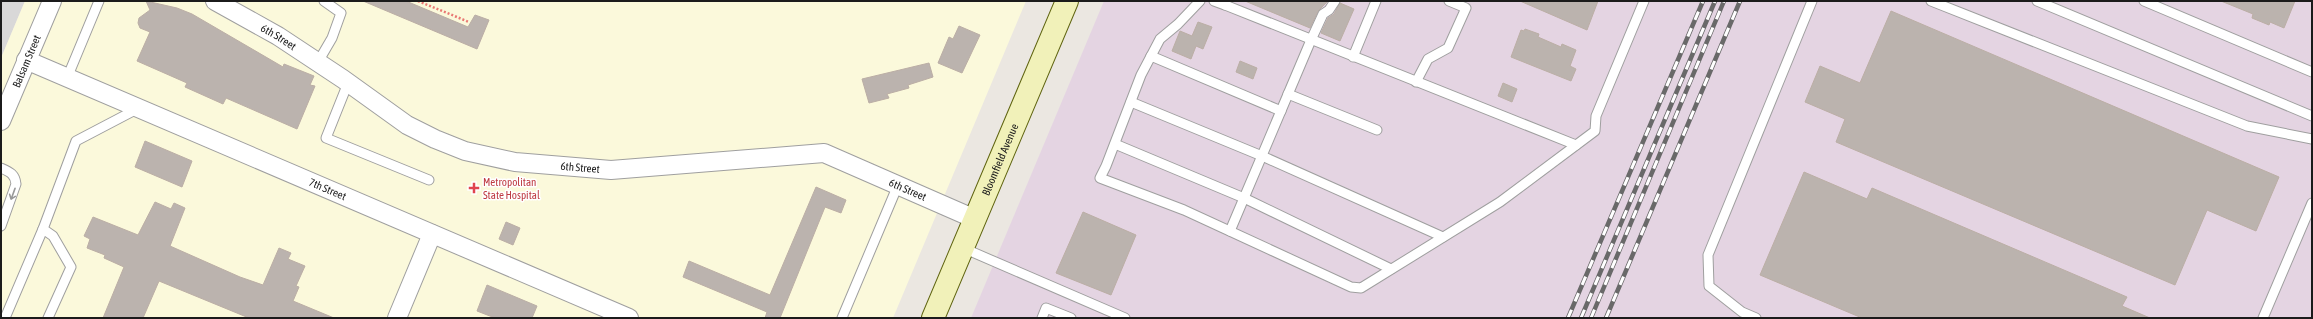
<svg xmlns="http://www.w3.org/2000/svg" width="2313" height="319" font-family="'Asap Condensed',sans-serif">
  <rect width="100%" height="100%" fill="#ebe7e1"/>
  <!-- residential -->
  <path fill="#d9d8d8" d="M1,1H25L1,58Z"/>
  <!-- industrial -->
  <path fill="#e4d4e2" d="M1104,1H2312V318H971Z"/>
  <!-- education -->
  <path fill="#fbf9db" d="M25,1H1026L893,318H1V58Z"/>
  <!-- building -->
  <g fill="#bbb3ae" stroke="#bbaea5">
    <path d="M146,1L177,8L192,14L283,67L284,64L314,76L310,85L315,86L297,129L226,98L223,104L185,87L187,83L137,61L150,32L140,28L138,23L139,18L150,10Z"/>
    <path d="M363,1H406L468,27L475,15L489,20L477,49Z"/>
    <path d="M1245,1H1328L1318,11L1310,28Z"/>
    <path d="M1520,1H1598L1587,30Z"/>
    <path d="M2221,1H2295L2284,28L2270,22L2269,25L2252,18L2253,14Z"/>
    <path d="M1340,3L1354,9L1340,41L1321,33L1328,18L1334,14Z"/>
    <path d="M1891,11L2279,177L2256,231L2207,210L2175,285L1836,142L1845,119L1805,102L1820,66L1860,83Z"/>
    <path d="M1198,22L1212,27L1203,49L1196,46L1191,59L1172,51L1180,31L1192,36Z"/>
    <path d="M959,26L980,35L962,73L938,63L949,37L953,39Z"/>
    <path d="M1525,29L1539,34L1538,37L1561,47L1562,44L1576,50L1570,66L1576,69L1571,81L1511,57L1521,30L1524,31Z"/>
    <path d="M1240,61L1257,68L1253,79L1236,72Z"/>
    <path d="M929,63L933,77L908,85L909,88L887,94L889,98L869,103L862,79Z"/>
    <path d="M1503,83L1517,89L1512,102L1498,96Z"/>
    <path d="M145,141L192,161L182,187L135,167Z"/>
    <path d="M1804,172L1867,199L1872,188L2127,297L2122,306L2150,318H1862L1760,275Z"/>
    <path d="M816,187L846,200L841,213L825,207L780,318H765L767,312L683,277L689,261L770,295Z"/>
    <path d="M155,202L171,209L174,203L185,208L170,246L240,277L263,285L279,248L291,253L288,259L305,266L296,286L299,287L293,301L334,318H249L159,281L143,318H103L124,267L104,258L105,255L87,248L90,239L84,236L93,217L138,235Z"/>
    <path d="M1083,212L1136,235L1111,295L1056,273Z"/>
    <path d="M506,222L520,228L513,245L499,239Z"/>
    <path d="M487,285L537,306L532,318H495L477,311Z"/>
  </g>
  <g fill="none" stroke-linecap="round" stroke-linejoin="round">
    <defs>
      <g id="service">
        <path d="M1200,1L1178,24L1160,39L1141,75L1106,166L1100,178L1184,210L1351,287L1361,288L1500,202L1595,131L1596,116L1644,1"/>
        <path d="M1214,1L1225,5L1226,1"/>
        <path d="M1931,1L2247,126L2312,139"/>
        <path d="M2037,1L2312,116"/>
        <path d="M2144,1L2312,72"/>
        <path d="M1225,5L1576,145"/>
        <path d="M1151,56L1281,111"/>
        <path d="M1353,57L1376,1"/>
        <path d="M318,62L332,38L341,13L324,1"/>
        <path d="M67,78L99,1"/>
        <path d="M1416,82L1428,59L1448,48L1466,8L1449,1"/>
        <path d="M348,83L326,138L429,180"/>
        <path d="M1288,94L1377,130"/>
        <path d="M1131,102L1262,156L1443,237"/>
        <path d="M1115,144L1244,198L1391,269"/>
        <path d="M1,168C10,172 15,174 16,184L1,226"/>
        <path d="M1230,231L1311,40L1323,14L1329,10L1335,1"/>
        <path d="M963,248L1125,318"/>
        <path d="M5,318L43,229"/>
        <path d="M48,318L71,267L53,236L43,229L76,141L139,108"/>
        <path d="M842,318L898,185"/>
        <path d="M1042,318L1046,308L1071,318"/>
        <path d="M1756,318L1742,312L1709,286L1708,255L1812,1"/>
        <path d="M2263,318L2312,203"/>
      </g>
      <g id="minor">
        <path id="s1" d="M215,1L278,36L343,79L407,125L435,139L465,151L515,162L611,170L824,153L975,219"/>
        <path id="s2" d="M26,60L629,318"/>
        <path id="s3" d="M1,121L52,1"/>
        <path d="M397,318L432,234"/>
      </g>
      <g id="secondary">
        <path id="s4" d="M933,318L1067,1"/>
      </g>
    </defs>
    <!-- service casing -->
    <use href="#service" stroke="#9f9f9f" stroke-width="11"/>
    <!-- minor casing -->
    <use href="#minor" stroke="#9f9f9f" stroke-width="20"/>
    <!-- secondary casing -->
    <use href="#secondary" stroke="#5f6410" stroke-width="24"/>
    <!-- path -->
    <path stroke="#e97974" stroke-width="2.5" stroke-dasharray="2 2" stroke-linecap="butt" d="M418,1L469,22"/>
    <!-- service -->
    <use href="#service" stroke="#fff" stroke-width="9"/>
    <!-- minor -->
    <use href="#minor" stroke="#fff" stroke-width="18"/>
    <!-- secondary -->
    <use href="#secondary" stroke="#f1f1b9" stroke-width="22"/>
    <defs>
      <g id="rail">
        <path d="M1568,318L1703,1"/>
        <path d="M1581,318L1715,1"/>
        <path d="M1591,318L1724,1"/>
        <path d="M1606,318L1740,1"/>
      </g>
    </defs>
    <!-- rail casing -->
    <use href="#rail" stroke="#696969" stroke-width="4.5"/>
    <!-- rail -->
    <use href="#rail" stroke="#fff" stroke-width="3" stroke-dasharray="9" stroke-linecap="butt"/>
  </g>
  <!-- one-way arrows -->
  <defs><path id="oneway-shaft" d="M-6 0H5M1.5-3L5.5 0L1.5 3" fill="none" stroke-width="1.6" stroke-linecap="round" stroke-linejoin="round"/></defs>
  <use stroke="#989898" href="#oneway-shaft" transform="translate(13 194) rotate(110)"/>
  <!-- markers -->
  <path fill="#e0444e" stroke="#fff" stroke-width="1.5" d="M472 182h4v4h4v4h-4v4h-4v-4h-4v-4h4z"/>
  <g text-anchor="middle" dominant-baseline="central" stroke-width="3" stroke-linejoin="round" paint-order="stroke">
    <!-- street labels -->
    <g font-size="11" fill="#1b1b1b" stroke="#fff">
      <text stroke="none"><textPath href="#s1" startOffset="73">6th Street</textPath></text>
      <text stroke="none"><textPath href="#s3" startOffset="65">Balsam Street</textPath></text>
      <text stroke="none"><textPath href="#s4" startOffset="172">Bloomfield Avenue</textPath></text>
      <text stroke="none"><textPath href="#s1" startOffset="409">6th Street</textPath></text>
      <text stroke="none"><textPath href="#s2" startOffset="328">7th Street</textPath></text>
      <text stroke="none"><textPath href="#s1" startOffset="745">6th Street</textPath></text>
    </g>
    <!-- health labels -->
    <g font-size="11" fill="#be3a42" stroke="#fff" text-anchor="start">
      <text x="483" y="182">Metropolitan<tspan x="483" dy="13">State Hospital</tspan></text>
    </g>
  </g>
  <!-- border -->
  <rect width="2313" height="319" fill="none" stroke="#1b1b1b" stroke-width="4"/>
</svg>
